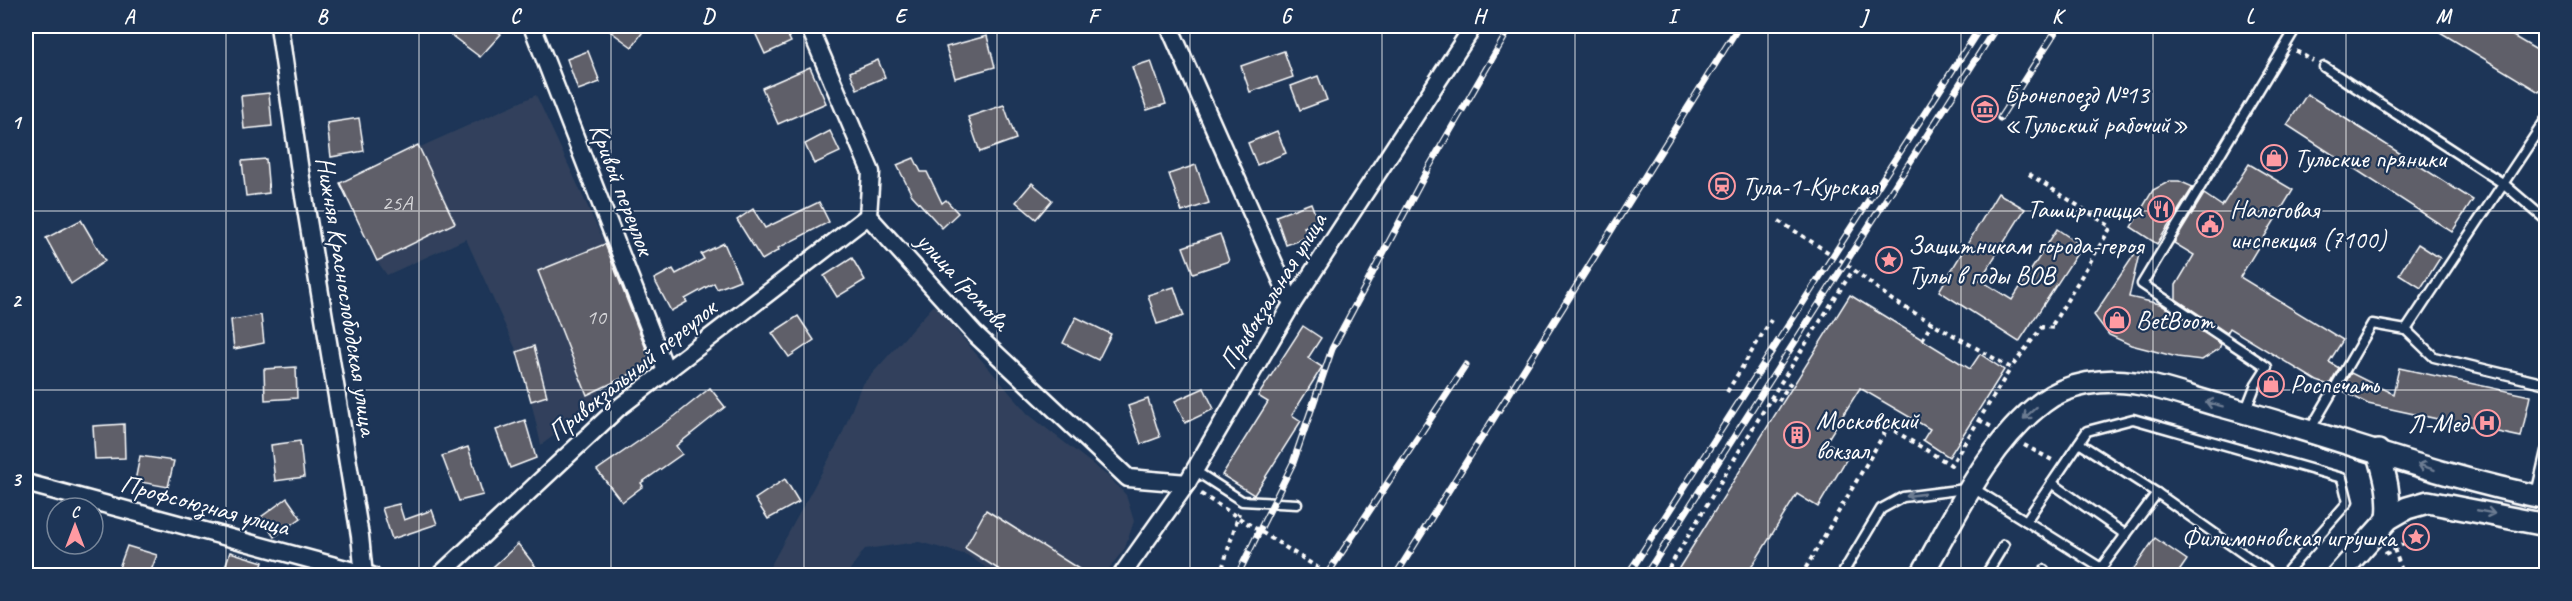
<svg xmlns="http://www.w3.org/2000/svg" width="2572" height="601" font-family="Caveat,sans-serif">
  <rect width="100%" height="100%" fill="#1d3557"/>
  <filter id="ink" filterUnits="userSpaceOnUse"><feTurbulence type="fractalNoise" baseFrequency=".0167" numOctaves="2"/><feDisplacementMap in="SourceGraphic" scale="12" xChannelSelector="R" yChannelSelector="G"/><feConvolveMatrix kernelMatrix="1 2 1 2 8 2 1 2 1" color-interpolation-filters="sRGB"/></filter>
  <g filter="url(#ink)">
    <!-- built -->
    <g fill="#30415c">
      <path d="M536,95L605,244L654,363L599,390L600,402L541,445L531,401L517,352L466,239L387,275L377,261L340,183Z"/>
      <path d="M934,305L1028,414L1109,477L1126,495L1134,521L1125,548L1104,575H997L967,555L919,542L865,549L846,575L765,576L841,437L861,386Z"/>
    </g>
    <!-- building -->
    <g fill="#5e5e69" stroke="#fff" stroke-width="1.5">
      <path d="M439,26H490L501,34L480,57Z"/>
      <path d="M603,26H647L632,47Z"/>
      <path d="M752,26H783L791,42L765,54Z"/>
      <path d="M2430,26H2496L2547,56V79L2539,92Z"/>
      <path d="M987,36L995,67L955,78L946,47Z"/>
      <path d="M588,51L600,82L578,90L567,59Z"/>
      <path d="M1284,51L1293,77L1250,92L1241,66Z"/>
      <path d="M878,60L885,77L857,89L850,72Z"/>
      <path d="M1151,61L1166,104L1147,110L1132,67Z"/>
      <path d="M810,67L826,103L778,124L762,88Z"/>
      <path d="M1318,76L1327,100L1300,110L1291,86Z"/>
      <path d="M269,93L272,126L244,129L241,96Z"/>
      <path d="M2307,94L2473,200L2452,232L2287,125Z"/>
      <path d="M1004,105L1016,139L980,152L968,117Z"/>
      <path d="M359,118L364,151L331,157L327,123Z"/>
      <path d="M830,131L840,152L814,164L805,144Z"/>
      <path d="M1277,131L1286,153L1257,165L1248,143Z"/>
      <path d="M418,145L455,223L377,261L340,183Z"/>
      <path d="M914,158L921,172H927L942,203L946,200L958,213L942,228L912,195L897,165Z"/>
      <path d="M266,159L269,193L246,196L242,161Z"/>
      <path d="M2249,164L2293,190L2240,277L2343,340L2329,362L2339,368L2329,385L2317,381L2230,328L2227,333L2176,299V285L2194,255L2174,243L2204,194L2222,206Z"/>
      <path d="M1196,165L1209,203L1182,212L1169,174Z"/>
      <path d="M2170,181H2179L2193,187L2157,244L2131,227L2153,190Z"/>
      <path d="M1032,183L1052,200L1036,219L1016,202Z"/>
      <path d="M1998,193L2025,209L1980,280L2012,300L2057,229L2082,246L2019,342L1939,291Z"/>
      <path d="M819,202L829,222L778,248L779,250L762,260L737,220L753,209L765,228Z"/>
      <path d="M1311,203L1318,222L1304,227L1308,237L1286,245L1276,216Z"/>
      <path d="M81,220L105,261L71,284L46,238Z"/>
      <path d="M1220,234L1229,261L1193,273L1183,247Z"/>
      <path d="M724,243L740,280L717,289L714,283L685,299L687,302L671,311L654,279L673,269L676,274L704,259L701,254Z"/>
      <path d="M605,244L652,364L587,395L538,271Z"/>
      <path d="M2418,244L2440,258L2421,288L2399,274Z"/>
      <path d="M2138,249L2140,250L2129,297L2160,304L2221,344L2219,349L2202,360L2177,357L2131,345L2109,335L2094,315Z"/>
      <path d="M852,258L865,280L837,297L824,276Z"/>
      <path d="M1174,287L1184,316L1157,324L1148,295Z"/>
      <path d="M1850,295L1970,369L1980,354L2004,370L1949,457L1923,440L1930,429L1860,388L1826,442L1849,455L1818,507L1797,494L1746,576H1674Z"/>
      <path d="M261,315L264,343L234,349L231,320Z"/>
      <path d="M798,316L814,340L789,357L772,333Z"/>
      <path d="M1076,317L1111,334L1098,360L1063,343Z"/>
      <path d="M1303,326L1321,338L1308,358L1322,367L1292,415L1301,421L1254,495L1222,475L1268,402L1258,396Z"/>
      <path d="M534,346L547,396L531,401L517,352Z"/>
      <path d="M296,367L297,398L265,400L264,369Z"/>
      <path d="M2399,368L2530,396L2521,437L2368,404L2341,390L2351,373L2393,394Z"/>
      <path d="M710,388L725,407L676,446L682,454L641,483L643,486L622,502L597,470L675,416Z"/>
      <path d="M1204,388L1214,409L1185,423L1175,401Z"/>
      <path d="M1148,399L1160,437L1141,444L1128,406Z"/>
      <path d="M525,420L536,458L510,468L496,430Z"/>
      <path d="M124,424L125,458L95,459L93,426Z"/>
      <path d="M300,441L304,477L275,481L271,445Z"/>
      <path d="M468,447L483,495L459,501L442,456Z"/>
      <path d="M140,456L174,461L168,487L135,481Z"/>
      <path d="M785,479L799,502L768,519L755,499Z"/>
      <path d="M287,498L301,518L274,537L261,517Z"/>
      <path d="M399,504L404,520L432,510L437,524L392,539L382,508Z"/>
      <path d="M986,510L1090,576H1009L965,548Z"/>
      <path d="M2155,538L2187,560L2176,576H2129Z"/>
      <path d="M518,544L536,567L528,576H483Z"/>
      <path d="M127,546L157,555L149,576H116Z"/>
      <path d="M230,552L263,562L259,576H222Z"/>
    </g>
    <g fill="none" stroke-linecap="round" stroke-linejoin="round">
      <defs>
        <g id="service">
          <path d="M2536,26L2546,32"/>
          <path d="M2324,67L2504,184L2546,220"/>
          <path d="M2406,330L2434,357L2546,384"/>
          <path d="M2245,412L2256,384L2267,367L2142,284L2297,26"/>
          <path d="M2310,430L2372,324L2406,330L2546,119"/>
          <path d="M2079,443L2157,493L2275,576"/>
          <path d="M1194,470L1242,501L1297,504"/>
          <path d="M2052,483L2126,535"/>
          <path d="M2536,494L2546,451"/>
          <path d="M2101,568L2026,521L2087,431L2133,419L2342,478L2348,502L2283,576"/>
          <path d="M1841,576L1881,509L1903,497L1973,488L2026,521"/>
          <path d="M1985,576L2004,545"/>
          <path d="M2040,576L2044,570"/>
          <path d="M2095,576L2157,493"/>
          <path d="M2422,576L2426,574L2437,576"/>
        </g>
        <g id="minor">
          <path d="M279,26L301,178L360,536L364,576"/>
          <path d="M532,26L666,371"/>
          <path d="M809,26L871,172L868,216L975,334L1128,478L1187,483"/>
          <path d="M1169,26L1292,304"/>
          <path d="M26,483L372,576"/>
          <path d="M439,576L617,409L868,216"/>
          <path d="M1121,576L1187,483L1292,304L1469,33L1465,26"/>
        </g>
        <g id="tertiary">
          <path d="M2378,451C2385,475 2391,495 2388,519"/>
          <path d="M1921,576C1955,517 1987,444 2043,402C2068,383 2105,378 2135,383C2163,387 2191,398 2218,405C2328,434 2435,476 2546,498"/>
          <path d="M2337,576L2388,519L2407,508L2428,502L2546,525"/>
        </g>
      </defs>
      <!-- service casing -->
      <use href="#service" stroke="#fff" stroke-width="13"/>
      <!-- minor casing -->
      <use href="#minor" stroke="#fff" stroke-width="21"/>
      <!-- tertiary casing -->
      <use href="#tertiary" stroke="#fff" stroke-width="26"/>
      <!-- path -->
      <g stroke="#fff" stroke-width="4" stroke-dasharray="4.5 4.5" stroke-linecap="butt">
        <path d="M2296,51L2313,61"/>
        <path d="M2029,174L2111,227L2051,327"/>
        <path d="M1779,221L1845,263L1892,300L2011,368L2042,327L2056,328"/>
        <path d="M1922,340L1932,323"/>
        <path d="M1727,392L1771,320"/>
        <path d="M1771,398L1778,402L1791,382"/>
        <path d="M1979,420L1992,427"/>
        <path d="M2024,445L2052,460"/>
        <path d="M2394,549L2404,576"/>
        <path d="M2385,554L2419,536"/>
        <path d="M1220,576L1239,513"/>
        <path d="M1664,576L1771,398L1853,270"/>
        <path d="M1801,576L1888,427L1951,465L2011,368"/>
      </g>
      <!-- service -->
      <use href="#service" stroke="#1d3557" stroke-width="8"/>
      <!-- minor -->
      <use href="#minor" stroke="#1d3557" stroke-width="16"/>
      <!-- tertiary -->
      <use href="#tertiary" stroke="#1d3557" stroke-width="21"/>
      <defs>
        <g id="rail">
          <path d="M2000,118L2059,26"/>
          <path d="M1237,576L1293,463L1332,349L1429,167L1511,26"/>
          <path d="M1326,576L1466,365"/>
          <path d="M1395,576L1739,26"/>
          <path d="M1627,576L1981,26"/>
          <path d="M1645,576L1997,26"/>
        </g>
      </defs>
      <!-- rail casing -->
      <use href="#rail" stroke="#fff" stroke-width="7"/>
      <!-- rail -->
      <use href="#rail" stroke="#1d3557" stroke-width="4.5" stroke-dasharray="14" stroke-linecap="butt"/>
      <!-- path-bridge -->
      <path stroke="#fff" stroke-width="4" stroke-dasharray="4.5 4.5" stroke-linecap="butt" d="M1201,494L1331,576"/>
    </g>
    <!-- one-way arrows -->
    <defs><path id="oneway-shaft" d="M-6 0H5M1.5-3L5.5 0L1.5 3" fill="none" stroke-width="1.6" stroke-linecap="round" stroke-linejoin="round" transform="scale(1.5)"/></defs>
    <g stroke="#6c7c92">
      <use href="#oneway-shaft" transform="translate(2214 404) rotate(-165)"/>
      <use href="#oneway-shaft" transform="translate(2030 413) rotate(138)"/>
      <use href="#oneway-shaft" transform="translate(2426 467) rotate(-161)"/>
      <use href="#oneway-shaft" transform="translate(1915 495) rotate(172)"/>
      <use href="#oneway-shaft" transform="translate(2486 512) rotate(11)"/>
    </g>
  </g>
  <!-- grid -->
  <path fill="none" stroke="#fff" stroke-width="1.5" stroke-opacity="0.55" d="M226,26V576M419,26V576M611,26V576M804,26V576M997,26V576M1190,26V576M1382,26V576M1575,26V576M1768,26V576M1961,26V576M2153,26V576M2346,26V576M26,211H2546M26,390H2546"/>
  <!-- icons -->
  <defs>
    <symbol id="museum-ring" viewBox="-11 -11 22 22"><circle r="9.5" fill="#1d3557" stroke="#ff9aa2" stroke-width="1.5"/><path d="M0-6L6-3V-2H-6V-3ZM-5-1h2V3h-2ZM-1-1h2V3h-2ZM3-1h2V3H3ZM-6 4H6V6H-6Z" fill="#ff9aa2"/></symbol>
    <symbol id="shop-ring" viewBox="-11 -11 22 22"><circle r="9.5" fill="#1d3557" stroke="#ff9aa2" stroke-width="1.5"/><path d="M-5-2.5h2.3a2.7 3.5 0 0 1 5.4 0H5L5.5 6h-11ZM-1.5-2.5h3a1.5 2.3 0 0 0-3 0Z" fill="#ff9aa2"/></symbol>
    <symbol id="station-ring" viewBox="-11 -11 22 22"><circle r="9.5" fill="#1d3557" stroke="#ff9aa2" stroke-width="1.5"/><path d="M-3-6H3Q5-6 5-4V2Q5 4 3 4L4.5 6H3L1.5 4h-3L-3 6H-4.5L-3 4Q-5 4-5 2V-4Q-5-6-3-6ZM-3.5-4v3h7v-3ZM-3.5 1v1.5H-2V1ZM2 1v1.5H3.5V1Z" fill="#ff9aa2"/></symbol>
    <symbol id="restaurant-ring" viewBox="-11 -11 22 22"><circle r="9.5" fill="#1d3557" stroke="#ff9aa2" stroke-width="1.5"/><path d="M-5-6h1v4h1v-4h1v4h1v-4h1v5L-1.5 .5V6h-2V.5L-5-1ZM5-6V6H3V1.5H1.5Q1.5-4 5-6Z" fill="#ff9aa2"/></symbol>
    <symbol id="civic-ring" viewBox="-11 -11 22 22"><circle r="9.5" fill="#1d3557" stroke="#ff9aa2" stroke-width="1.5"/><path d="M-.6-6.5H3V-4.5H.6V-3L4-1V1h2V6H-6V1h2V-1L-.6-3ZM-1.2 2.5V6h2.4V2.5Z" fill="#ff9aa2"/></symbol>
    <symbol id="sight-ring" viewBox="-11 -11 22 22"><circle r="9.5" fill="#1d3557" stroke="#ff9aa2" stroke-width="1.5"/><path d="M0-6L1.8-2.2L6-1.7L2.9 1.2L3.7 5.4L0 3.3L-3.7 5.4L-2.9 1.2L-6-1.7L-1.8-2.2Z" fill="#ff9aa2"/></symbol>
    <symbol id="hospital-ring" viewBox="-11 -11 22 22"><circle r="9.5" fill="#1d3557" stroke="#ff9aa2" stroke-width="1.5"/><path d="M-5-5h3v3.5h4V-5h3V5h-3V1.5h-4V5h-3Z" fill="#ff9aa2"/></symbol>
    <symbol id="building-ring" viewBox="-11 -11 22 22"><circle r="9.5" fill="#1d3557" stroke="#ff9aa2" stroke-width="1.5"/><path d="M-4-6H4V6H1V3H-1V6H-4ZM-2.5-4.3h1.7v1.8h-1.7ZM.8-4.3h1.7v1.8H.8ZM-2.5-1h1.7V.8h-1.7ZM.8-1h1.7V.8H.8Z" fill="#ff9aa2"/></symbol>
  </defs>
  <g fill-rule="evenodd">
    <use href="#museum-ring" x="1970" y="94" width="30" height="30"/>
    <use href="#shop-ring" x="2259" y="143" width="30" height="30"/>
    <use href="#station-ring" x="1707" y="171" width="30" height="30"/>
    <use href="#restaurant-ring" x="2146" y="194" width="30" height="30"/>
    <use href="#civic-ring" x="2195" y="209" width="30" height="30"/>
    <use href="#sight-ring" x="1874" y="245" width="30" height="30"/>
    <use href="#shop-ring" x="2102" y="305" width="30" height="30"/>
    <use href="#shop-ring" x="2256" y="369" width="30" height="30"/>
    <use href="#hospital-ring" x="2472" y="408" width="30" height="30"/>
    <use href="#building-ring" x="1782" y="420" width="30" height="30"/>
    <use href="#sight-ring" x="2401" y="522" width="30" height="30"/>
  </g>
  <g text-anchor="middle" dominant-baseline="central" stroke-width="4.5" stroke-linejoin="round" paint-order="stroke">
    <!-- number labels -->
    <g font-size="22" fill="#d7d7da">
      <text x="397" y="203">25А</text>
      <text x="596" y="317">10</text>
    </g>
    <!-- poi labels -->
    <g font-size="26" fill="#fff" stroke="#1d3557" text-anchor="start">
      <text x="2004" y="94">Бронепоезд №13<tspan x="2004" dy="30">«Тульский рабочий»</tspan></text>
      <text x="2294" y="158">Тульские пряники</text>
      <text x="1742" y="186">Тула-1-Курская</text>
      <text x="2142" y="209" text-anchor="end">Ташир пицца</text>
      <text x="2230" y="209">Налоговая<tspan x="2230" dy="30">инспекция (7100)</tspan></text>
      <text x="1908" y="245">Защитникам города-героя<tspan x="1908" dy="30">Тулы в годы ВОВ</tspan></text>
      <text x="2136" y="320">BetBoom</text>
      <text x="2290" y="384">Роспечать</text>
      <text x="1816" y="420">Московский<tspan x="1816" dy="30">вокзал</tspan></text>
      <text x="2468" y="423" text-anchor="end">Л-Мед</text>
      <text x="2396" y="537" text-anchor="end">Филимоновская игрушка</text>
    </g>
    <!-- street labels -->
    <g font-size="26" fill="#fff" stroke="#1d3557">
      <text transform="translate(622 189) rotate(69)">Кривой переулок</text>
      <text transform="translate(963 281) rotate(47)">улица Громова</text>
      <text transform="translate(1273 291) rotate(-58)">Привокзальная улица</text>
      <text transform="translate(347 296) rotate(81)">Нижняя Краснослободская улица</text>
      <text transform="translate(632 370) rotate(-39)">Привокзальный переулок</text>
      <text transform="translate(205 505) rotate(15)">Профсоюзная улица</text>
    </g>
  </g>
  <!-- margin -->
  <rect width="2572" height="601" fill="none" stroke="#1d3557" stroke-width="66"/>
  <!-- north arrow -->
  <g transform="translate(75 526)"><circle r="28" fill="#1d3557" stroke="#77869a" stroke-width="1.5"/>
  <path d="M0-4.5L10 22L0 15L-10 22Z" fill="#ff9aa2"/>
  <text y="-9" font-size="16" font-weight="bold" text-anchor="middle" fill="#ffffff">С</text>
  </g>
  <rect x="33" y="33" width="2506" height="535" fill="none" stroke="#fff" stroke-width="2"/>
  <g font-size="20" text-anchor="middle" font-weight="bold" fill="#fff">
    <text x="129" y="23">A</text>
    <text x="322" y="23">B</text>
    <text x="515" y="23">C</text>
    <text x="708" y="23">D</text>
    <text x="900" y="23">E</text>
    <text x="1093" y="23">F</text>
    <text x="1286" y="23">G</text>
    <text x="1479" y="23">H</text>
    <text x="1672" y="23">I</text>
    <text x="1864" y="23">J</text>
    <text x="2057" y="23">K</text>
    <text x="2250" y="23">L</text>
    <text x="2443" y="23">M</text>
    <text x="16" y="129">1</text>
    <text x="16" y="307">2</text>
    <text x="16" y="486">3</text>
  </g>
</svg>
